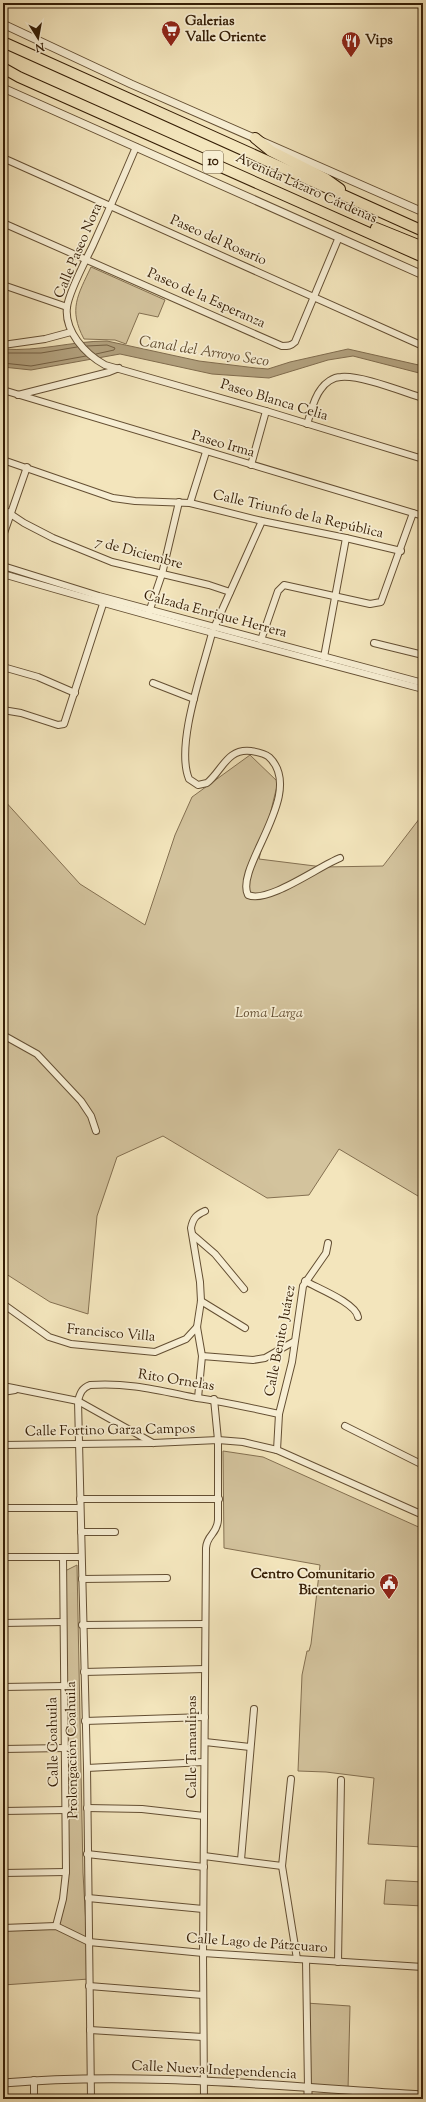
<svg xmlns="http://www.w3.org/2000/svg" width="426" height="2102" font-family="'Sorts Mill Goudy',serif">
  <rect width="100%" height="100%" fill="#f3e5bc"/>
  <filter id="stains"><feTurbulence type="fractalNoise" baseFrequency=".005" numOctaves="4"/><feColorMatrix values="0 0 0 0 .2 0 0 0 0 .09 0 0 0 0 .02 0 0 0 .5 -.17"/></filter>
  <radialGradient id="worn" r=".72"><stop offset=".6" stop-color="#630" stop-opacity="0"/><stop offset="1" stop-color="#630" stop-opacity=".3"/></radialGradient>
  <!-- green -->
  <g fill="#d3c39d" stroke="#847051">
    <path d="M91,267L165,300L158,317L139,313L126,344L115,340L84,339C68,309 78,295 91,267Z"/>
    <path d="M250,755L278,782L259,859L323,867L383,866L423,814V1199L339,1149L309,1195L267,1198L163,1136L117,1157L97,1216L88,1314L50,1302L3,1272V799L80,884L145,925L175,835L192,797Z"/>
    <path d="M223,1451L263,1457L423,1529V1847L368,1844L374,1778L326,1772L298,1771L302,1675L307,1651H309L311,1644L320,1565L224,1548Z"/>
    <path d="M77,1565L83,1873L89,1979L3,1985V1928L56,1926L63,1899L65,1571Z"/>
    <path d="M386,1880L423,1882V1906L384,1904Z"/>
    <path d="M306,2003L350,2006L348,2090L308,2088Z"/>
  </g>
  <!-- water -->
  <path fill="#b2a17e" stroke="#806c4e" d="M107,341L199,361L256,368L268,369L290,362L348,349L423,366V374L353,356L328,360L269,378L212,374L120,354L31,370L3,367V349C38,352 72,341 107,341Z"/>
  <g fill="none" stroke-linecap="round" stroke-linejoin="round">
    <!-- shore -->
    <g stroke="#735f42" stroke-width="1">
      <path d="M87,346L107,345L115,348L114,350L96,354"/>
      <path d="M3,353H41L77,347"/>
      <path d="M3,363L31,366L86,356"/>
    </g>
    <defs>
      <g id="minor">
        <path d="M136,147C122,180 108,212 93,245C86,260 69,291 67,307C64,331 85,354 105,365L266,411L423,459"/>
        <path d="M3,158L423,346"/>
        <path d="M3,223L282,346C288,346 291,346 295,342L339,237"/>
        <path d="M3,285L67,307"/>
        <path d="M3,345L45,339L71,332"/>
        <path d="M3,390L423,516"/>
        <path d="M18,395L109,372L119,368"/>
        <path d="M307,424C311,413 313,399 321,389C325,383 333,377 341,377C361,375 403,392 423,398"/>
        <path d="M3,460L113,498L135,501L190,503L262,521L346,538L401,551"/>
        <path d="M251,465L266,411"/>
        <path d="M190,503L206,452"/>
        <path d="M3,509L24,523L53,538L112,562L209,585L230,592"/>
        <path d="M3,536L27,467"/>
        <path d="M3,566L99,596L423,683"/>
        <path d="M3,574C142,615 282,652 423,689"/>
        <path d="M149,612L162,574L179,502"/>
        <path d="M214,628L262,521"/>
        <path d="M212,633C203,669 175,745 189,779L198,785L207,783C222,771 227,748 251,751C257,752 264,753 269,757C307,793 234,867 248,895C268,904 319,866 340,858"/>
        <path d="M261,640L278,591L284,585L370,604L381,602L413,513"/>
        <path d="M374,643L423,655"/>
        <path d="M324,657L346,538"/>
        <path d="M3,667L38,677L75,693"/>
        <path d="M153,683L194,699"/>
        <path d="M3,710L21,713L58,725L64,724L103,604"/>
        <path d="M3,1035L37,1054L81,1101L91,1116L96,1131"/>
        <path d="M193,1235L215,1254L244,1289"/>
        <path d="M305,1281C317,1288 356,1303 358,1317"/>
        <path d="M201,1301L245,1328"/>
        <path d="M3,1304L49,1337L71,1344L155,1352L186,1339L197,1327"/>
        <path d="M202,1356L253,1360L265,1358L293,1342"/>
        <path d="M3,1386L78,1401L153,1443"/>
        <path d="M3,1392L15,1390"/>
        <path d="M198,1398L202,1356L197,1327L201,1301L200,1282L191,1228C193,1218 196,1215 205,1211"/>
        <path d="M345,1426L423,1465"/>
        <path d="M3,1445L153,1443L218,1440L243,1442L277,1450L423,1515"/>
        <path d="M277,1450L279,1414L292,1362L303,1286L326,1253L328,1243"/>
        <path d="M80,1499H219"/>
        <path d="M3,1508H80"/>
        <path d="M81,1532H115"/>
        <path d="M3,1557H81"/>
        <path d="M82,1579L167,1578"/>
        <path d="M3,1623L63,1622"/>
        <path d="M82,1625L205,1624"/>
        <path d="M84,1672L205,1669"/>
        <path d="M3,1687L65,1686"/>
        <path d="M85,1721L205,1717"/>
        <path d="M205,1742L250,1747"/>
        <path d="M3,1749L66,1748"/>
        <path d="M87,1768L204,1762"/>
        <path d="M291,1779L282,1866L297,1959"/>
        <path d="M87,1808L142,1809L204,1816"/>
        <path d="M3,1811L67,1810"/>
        <path d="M87,1854L204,1867"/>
        <path d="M204,1856L282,1866"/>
        <path d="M241,1860L254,1709"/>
        <path d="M3,1873L66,1872"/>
        <path d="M88,1898L203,1909"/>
        <path d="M56,1926L63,1899L66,1872L63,1557"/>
        <path d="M3,1928L56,1926L89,1942L203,1953L423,1967"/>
        <path d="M306,1960L308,2088"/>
        <path d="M338,1962L341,1780"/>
        <path d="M89,1986L203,1995"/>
        <path d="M90,2030L203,2037"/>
        <path d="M34,2080V2099"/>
        <path d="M91,2099L87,1768L78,1401C80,1393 82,1388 90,1385C128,1382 161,1391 197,1398C225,1402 252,1408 279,1414"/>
        <path d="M204,2099L203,1953L206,1548C207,1534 217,1535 218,1520V1440L214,1399"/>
      </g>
      <g id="tertiary">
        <path d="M3,24L131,84L423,212"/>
        <path d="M3,88L423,275"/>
        <path d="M3,2083C143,2071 284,2087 423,2095"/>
        <path d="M308,2088V2099"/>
      </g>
      <g id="trunk">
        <path d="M3,42L423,231"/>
        <path d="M3,68L19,77L423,257"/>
        <path d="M255,138L271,151L326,179L340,189"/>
        <path d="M376,228L423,247"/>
      </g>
    </defs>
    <!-- minor casing -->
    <use href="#minor" stroke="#644f33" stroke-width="8"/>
    <!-- tertiary casing -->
    <use href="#tertiary" stroke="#644f33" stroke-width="9"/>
    <!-- trunk casing -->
    <use href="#trunk" stroke="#341d05" stroke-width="12"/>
    <!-- minor -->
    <use href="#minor" stroke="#f7eed3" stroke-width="6"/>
    <!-- tertiary -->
    <use href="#tertiary" stroke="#f7eed3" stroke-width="7"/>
    <!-- trunk -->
    <use href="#trunk" stroke="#f3e5bc" stroke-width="10"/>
  </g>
  <!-- icons -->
  <defs>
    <symbol id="supermarket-pin" viewBox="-11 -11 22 30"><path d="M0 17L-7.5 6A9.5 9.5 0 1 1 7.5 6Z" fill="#8f2418" stroke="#f7eed3"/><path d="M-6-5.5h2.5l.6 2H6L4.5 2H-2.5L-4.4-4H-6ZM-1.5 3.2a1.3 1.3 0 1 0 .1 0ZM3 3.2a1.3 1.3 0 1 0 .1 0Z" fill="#fff"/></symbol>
    <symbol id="restaurant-pin" viewBox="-11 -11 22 30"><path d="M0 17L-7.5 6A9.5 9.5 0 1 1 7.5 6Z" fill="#8f2418" stroke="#f7eed3"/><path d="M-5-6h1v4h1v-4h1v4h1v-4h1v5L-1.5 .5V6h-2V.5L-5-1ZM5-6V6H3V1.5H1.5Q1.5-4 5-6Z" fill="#fff"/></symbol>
    <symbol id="civic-pin" viewBox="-11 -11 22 30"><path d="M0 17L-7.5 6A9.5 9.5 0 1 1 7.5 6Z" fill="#8f2418" stroke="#f7eed3"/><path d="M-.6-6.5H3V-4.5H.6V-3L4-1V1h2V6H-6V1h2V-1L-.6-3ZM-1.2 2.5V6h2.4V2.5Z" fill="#fff"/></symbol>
  </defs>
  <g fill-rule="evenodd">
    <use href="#supermarket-pin" x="160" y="19" width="22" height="30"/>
    <use href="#restaurant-pin" x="340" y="30" width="22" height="30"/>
    <use href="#civic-pin" x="378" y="1572" width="22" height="30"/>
  </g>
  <g text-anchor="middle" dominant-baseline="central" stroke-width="3.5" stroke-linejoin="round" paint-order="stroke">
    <!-- shield labels -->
    <rect fill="#f7eed3" stroke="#6e5c43" stroke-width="1" x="203" y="151" width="20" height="22" rx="3"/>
    <g font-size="13" font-weight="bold" fill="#341d05">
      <text x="213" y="162">10</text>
    </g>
    <!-- poi labels -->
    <g font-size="14" font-weight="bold" fill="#341d05" stroke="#f7eed3" text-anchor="start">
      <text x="185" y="22">Galerias<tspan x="185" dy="16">Valle Oriente</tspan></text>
      <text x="365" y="41">Vips</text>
      <text x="375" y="1575" text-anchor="end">Centro Comunitario<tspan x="375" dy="16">Bicentenario</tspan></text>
    </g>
    <!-- street labels -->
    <g font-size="14" fill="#341d05" stroke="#f7eed3">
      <text transform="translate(306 189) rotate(24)">Avenida Lázaro Cárdenas</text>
      <text transform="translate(218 241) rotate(24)">Paseo del Rosario</text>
      <text transform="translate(79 251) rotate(-67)">Calle Paseo Nora</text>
      <text transform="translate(206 299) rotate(24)">Paseo de la Esperanza</text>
      <text transform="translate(274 401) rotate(17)">Paseo Blanca Celia</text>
      <text transform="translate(223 445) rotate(16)">Paseo Irma</text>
      <text transform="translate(298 515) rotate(13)">Calle Triunfo de la República</text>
      <text transform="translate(139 554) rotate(15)">7 de Diciembre</text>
      <text transform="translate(215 615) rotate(15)">Calzada Enrique Herrera</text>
      <text transform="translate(111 1334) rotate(5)">Francisco Villa</text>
      <text transform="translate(281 1341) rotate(-79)">Calle Benito Juárez</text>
      <text transform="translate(176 1381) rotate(9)">Rito Ornelas</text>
      <text transform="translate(110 1431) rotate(-1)">Calle Fortino Garza Campos</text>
      <text transform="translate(54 1742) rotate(-91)">Calle Coahuila</text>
      <text transform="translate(193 1747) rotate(-90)">Calle Tamaulipas</text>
      <text transform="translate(73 1750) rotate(-91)">Prolongación Coahuila</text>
      <text transform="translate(257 1944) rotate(4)">Calle Lago de Pátzcuaro</text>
      <text transform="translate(214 2071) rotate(3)">Calle Nueva Independencia</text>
    </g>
    <!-- park labels -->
    <g font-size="14" font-style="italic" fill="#644f33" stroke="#f7eed3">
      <text x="269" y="1014">Loma Larga</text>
    </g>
    <!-- water labels -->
    <g font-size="15" font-style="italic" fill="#604b2f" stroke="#f7eed3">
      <text transform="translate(204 352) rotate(9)">Canal del Arroyo Seco</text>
    </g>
  </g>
  <!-- margin -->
  <rect width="426" height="2102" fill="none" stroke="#f3e5bc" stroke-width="16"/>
  <rect x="4" y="4" width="418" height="2094" fill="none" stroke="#341d05" stroke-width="2"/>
  <rect x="8" y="8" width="410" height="2086" fill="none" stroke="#341d05"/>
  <!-- north arrow -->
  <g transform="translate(38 38) rotate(169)" stroke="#f7eed3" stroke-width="3" paint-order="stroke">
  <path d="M0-3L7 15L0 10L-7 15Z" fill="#341d05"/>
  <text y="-6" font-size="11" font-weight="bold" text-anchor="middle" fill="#341d05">N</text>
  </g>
  <rect width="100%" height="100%" filter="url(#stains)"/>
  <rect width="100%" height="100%" fill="url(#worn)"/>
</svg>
